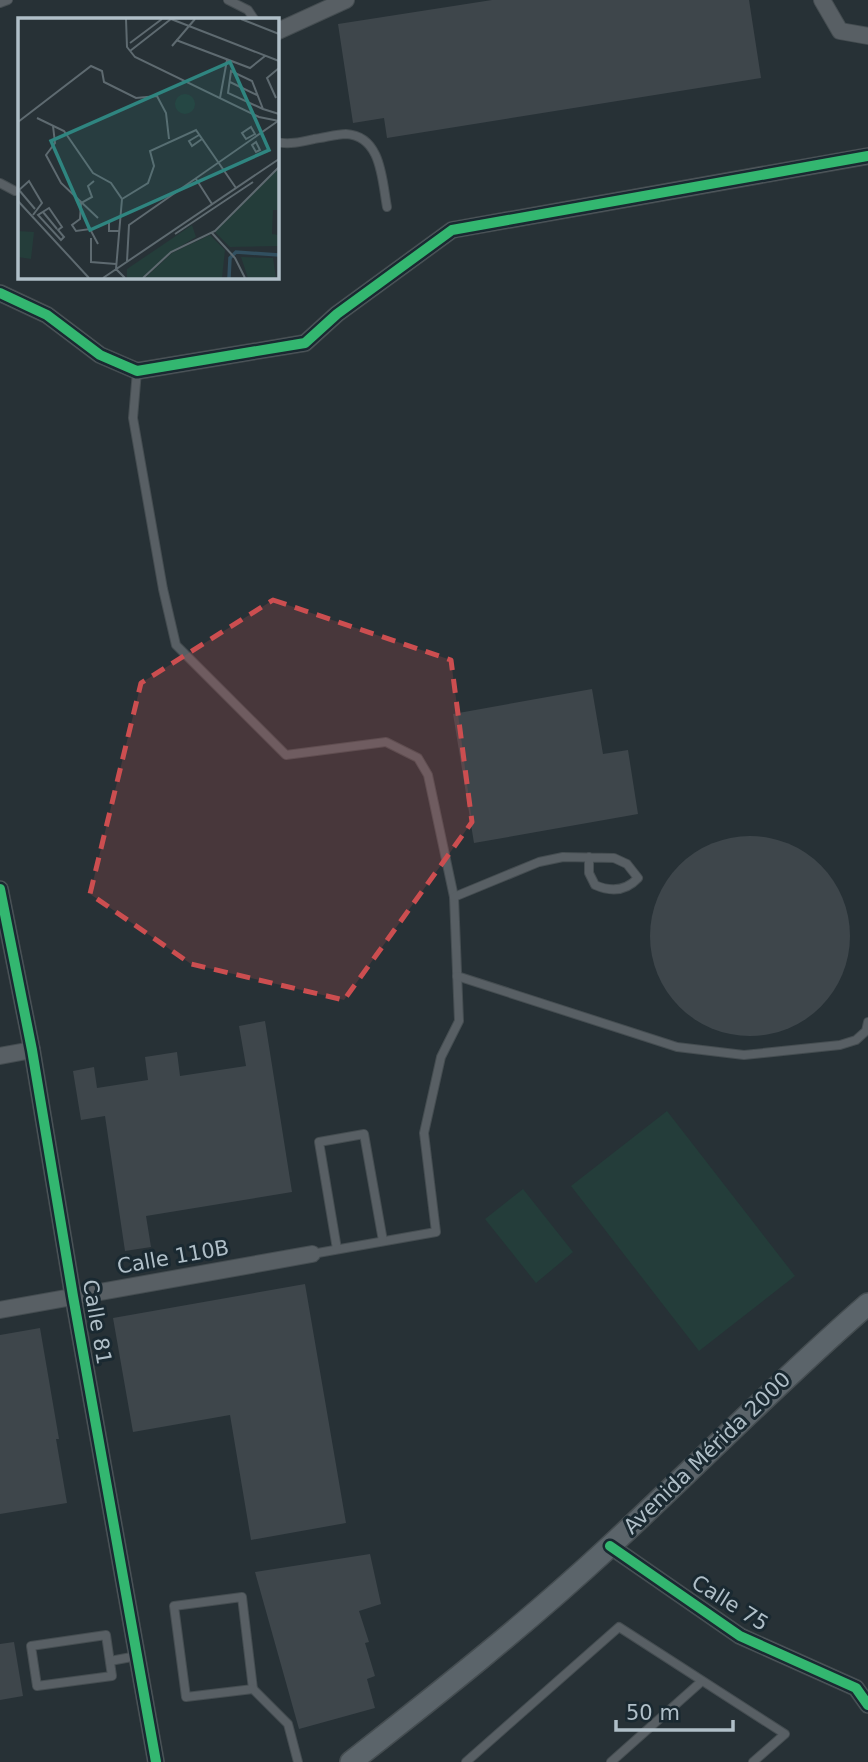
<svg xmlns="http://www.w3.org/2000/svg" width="868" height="1762" font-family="'DejaVu Sans',sans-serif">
  <rect width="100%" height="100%" fill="#273136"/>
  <!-- green -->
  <g fill="#243d3a">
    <path d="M667,1111L795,1276L699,1351L571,1186Z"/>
    <path d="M523,1189L573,1252L536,1283L485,1219Z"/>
  </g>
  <!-- building -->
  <g fill="#3e464b">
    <path d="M492,0H749L761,78L387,138L384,118L353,123L338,24Z"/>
    <path d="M592,689L603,754L628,750L638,814L474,843L453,714Z"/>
    <circle cx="750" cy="936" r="100"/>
    <path d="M265,1021L292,1192L146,1216L151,1247L125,1251L105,1116L81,1120L73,1071L94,1067L97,1088L148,1080L145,1057L177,1052L180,1076L246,1066L239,1026Z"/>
    <path d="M305,1284L346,1523L251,1540L230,1415L133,1432L113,1318Z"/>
    <path d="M40,1328L59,1439H56L67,1503L0,1514V1335Z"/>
    <path d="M370,1554L381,1604L359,1611L369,1642L365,1643L375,1676L367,1679L375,1708L299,1729L255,1572Z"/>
    <path d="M14,1642L23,1696L0,1700V1644Z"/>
  </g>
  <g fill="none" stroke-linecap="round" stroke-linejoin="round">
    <defs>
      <g id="lane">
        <path d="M228,0L248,10L254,19"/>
        <path d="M0,3L8,0"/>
        <path d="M276,142C289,145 301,142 314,139C324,138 336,134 346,134C382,136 382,181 387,207"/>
        <path d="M0,183L15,191"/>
        <path d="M137,371L133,418L163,589L176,645L286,755L386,742L418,758L428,775L454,897L459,1021L441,1057L424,1133L436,1232L312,1254"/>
        <path d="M454,897L539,862L563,857L614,858L627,864L638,878C626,891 611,892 595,885L589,873V857"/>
        <path d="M457,976L677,1047L744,1055L840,1045L856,1040L866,1031L868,1022"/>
        <path d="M337,1249L319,1142L364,1134L383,1241"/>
        <path d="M242,1597L253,1689L186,1697L174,1606Z"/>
        <path d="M106,1635L112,1676L37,1686L31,1646Z"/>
        <path d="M110,1661L137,1656"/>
        <path d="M253,1689L288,1724L298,1762"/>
        <path d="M466,1762L619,1627L785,1734L753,1762"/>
        <path d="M611,1762L702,1681"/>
      </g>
      <g id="street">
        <path d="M822,0L840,31L868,36"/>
        <path d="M276,32L346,0"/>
        <path d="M0,293L47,315L100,355L137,371L305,343L337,314L452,230L868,156"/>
        <path d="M0,889L32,1050L73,1296L156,1762"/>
        <path d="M0,1056L32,1050"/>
        <path d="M0,1310L312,1254"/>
        <path d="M610,1546L740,1636L856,1688L868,1705"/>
      </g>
      <path id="secondary" d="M351,1762C439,1693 526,1624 608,1548C696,1467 778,1382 868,1304"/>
    </defs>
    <!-- lane casing -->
    <use href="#lane" stroke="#454d51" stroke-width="10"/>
    <!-- street casing -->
    <use href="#street" stroke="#454d51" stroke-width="18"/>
    <!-- secondary casing -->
    <use href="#secondary" stroke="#454d51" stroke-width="24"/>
    <!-- lane -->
    <use href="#lane" stroke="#585f64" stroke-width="8"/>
    <!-- street -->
    <use href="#street" stroke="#585f64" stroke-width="16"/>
    <!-- secondary -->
    <use href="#secondary" stroke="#5b646a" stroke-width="21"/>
    <defs>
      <g id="cycleway">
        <path d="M0,293L47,315L100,355L137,371L305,343L337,314L452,230L868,156"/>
        <path d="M0,889L32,1050L73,1296L156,1762"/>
        <path d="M610,1546L740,1636L856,1688L868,1705"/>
      </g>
    </defs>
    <!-- cycleway casing -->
    <use href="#cycleway" stroke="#1a2931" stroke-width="15"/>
    <!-- cycleway -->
    <use href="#cycleway" stroke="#33b770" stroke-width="10"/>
  </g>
  <!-- marked area -->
  <path fill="#cc4e50" fill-opacity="0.2" stroke="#cc4e50" stroke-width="5" stroke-dasharray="14 9" stroke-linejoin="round" d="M273,600L451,660L472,822L344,1000L191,964L90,894L141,683Z"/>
  <g text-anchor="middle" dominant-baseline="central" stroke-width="6" stroke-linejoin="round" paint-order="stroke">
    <!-- street labels -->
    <g font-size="21" fill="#b0bfc8" stroke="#1a2931">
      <text transform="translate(173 1257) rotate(-10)">Calle 110B</text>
      <text transform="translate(97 1322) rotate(80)">Calle 81</text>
      <text transform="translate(707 1453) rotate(-44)">Avenida Mérida 2000</text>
      <text transform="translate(730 1603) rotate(32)">Calle 75</text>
    </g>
  </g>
  <!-- overview -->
  <g transform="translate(18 18)">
    <rect width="261" height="261" fill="#273136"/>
    <path d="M157 86a10 10 0 1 1 20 0a10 10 0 1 1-20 0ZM261,150V192H255L254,216L261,217V228L212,229L197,214ZM174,207L178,219L153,234L125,260H109V251ZM0,213L16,214L13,241L0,239ZM192,217L207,232L204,260H127L154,235ZM223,239L255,240L258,260H230Z" fill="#243d3a"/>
    <path fill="none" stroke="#314f5f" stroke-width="3.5" d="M211,260L212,240L218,234L261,237"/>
    <path fill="none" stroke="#5e6a70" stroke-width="2" d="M108,1L109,29L117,39L241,99L261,103M153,1L261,43M223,1L261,16M158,22L232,50L247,38M112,25L144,1M154,28L177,1M112,33L153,1M212,64L239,77M202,80L209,42M258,80L249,60L261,50M245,91L234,63L213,53L210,75L245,91L261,96M19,100L46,113L75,155L93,165L104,181L98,251L107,260M0,104L73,48L84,53L86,64L118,80L139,78L148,95L151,121M35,108L37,125L28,137L43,165L80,200M233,109L237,116L228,121L224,115ZM181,117L171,123L174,128L184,121M238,124L242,132L238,134L234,127ZM178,161L194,186M76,163L70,168L74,179L63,185L62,201L54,207L58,213L72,211L80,226M104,181L130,165L136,148L132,133L178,112L218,170M0,183L71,260M31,190L44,209L40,212L46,219L43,222L20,197ZM25,194L39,211M15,197L24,185L11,163L1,172L17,191M91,202V213H102M194,215L217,240L227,260M157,216L235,164M73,220V244L98,246M109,243L111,207L260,103M85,260L261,141M125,260L153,234L197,213L261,149"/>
    <path fill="#2f8580" fill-opacity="0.15" stroke="#2f8580" stroke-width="3.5" d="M212,44L251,132L72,212L33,123Z"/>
    <rect width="261" height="261" fill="none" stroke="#b0bfc8" stroke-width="3.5"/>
  </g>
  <!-- scale -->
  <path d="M616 1720v10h117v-10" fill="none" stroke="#b0bfc8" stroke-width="3.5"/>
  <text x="626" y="1720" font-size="21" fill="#b0bfc8" stroke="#1a2931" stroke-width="5" paint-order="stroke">50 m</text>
</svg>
